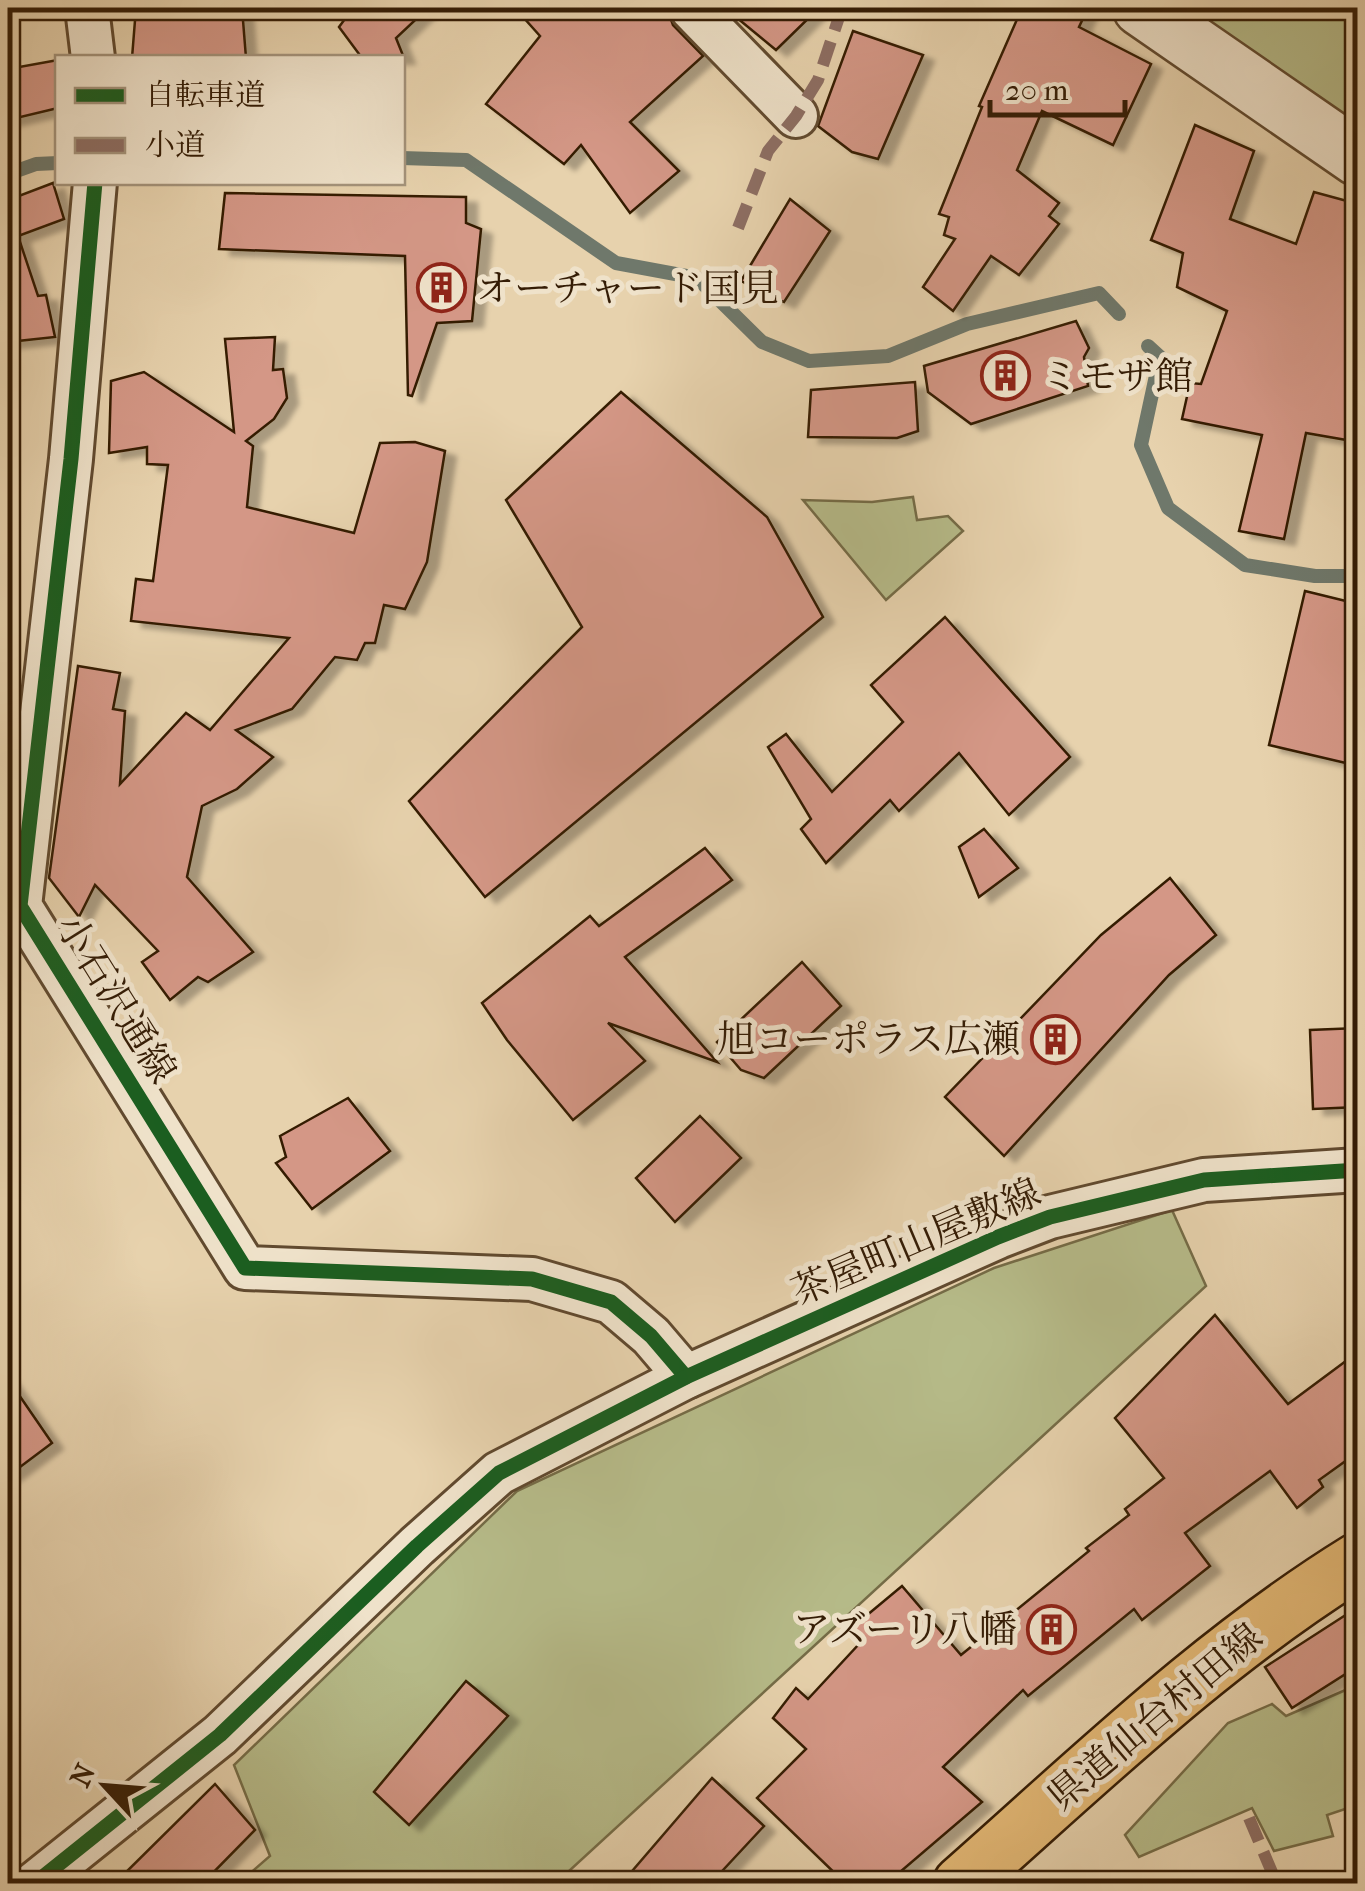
<svg xmlns="http://www.w3.org/2000/svg" width="1365" height="1891" font-family="'IM FELL French Canon','Noto Serif JP',serif">
  <defs>
    <filter id="shadow"><feDropShadow dx="11" dy="6" stdDeviation="2.5" flood-color="#0004"/></filter>
  </defs>
  <rect width="100%" height="100%" fill="#e7d2ad"/>
  <filter id="stains"><feTurbulence type="fractalNoise" baseFrequency=".002" numOctaves="4"/><feColorMatrix values="0 0 0 0 .2 0 0 0 0 .09 0 0 0 0 .02 0 0 0 .5 -.17"/></filter>
  <radialGradient id="worn" r=".72"><stop offset=".6" stop-color="#630" stop-opacity="0"/><stop offset="1" stop-color="#630" stop-opacity=".3"/></radialGradient>
  <!-- green -->
  <g fill="#b6bb89" stroke="#756c47" stroke-width="2.5">
    <path d="M1182,8H1357V122L1258,62Z"/>
    <path d="M913,497L917,520L948,516L963,531L886,600L803,500L872,502Z"/>
    <path d="M1172,1210L1206,1286L556,1883H239L270,1856L234,1765L517,1491L994,1268Z"/>
    <path d="M1357,1685V1805L1327,1815L1333,1836L1274,1851L1252,1808L1139,1857L1125,1835L1228,1723L1272,1704L1286,1716Z"/>
  </g>
  <g fill="none" stroke-linecap="round" stroke-linejoin="round">
    <!-- stream -->
    <g stroke="#6f786b" stroke-width="14">
      <path d="M402,158L466,160L616,263L697,278L762,342L809,361L888,356L967,324L1099,293L1119,314"/>
      <path d="M8,174L36,164L58,163"/>
      <path d="M1148,346L1160,357L1141,445L1168,508L1245,565L1315,576H1358"/>
    </g>
  </g>
  <!-- building -->
  <g fill="#d49786" stroke="#341c05" stroke-width="2.5" filter="url(#shadow)">
    <path d="M136,8H242L246,58H132Z"/>
    <path d="M353,8H428L396,38L404,58H362L339,27Z"/>
    <path d="M515,8H667L673,25L703,56L630,122L679,171L630,213L581,145L564,164L486,104L540,36Z"/>
    <path d="M725,8H819L776,50Z"/>
    <path d="M1022,8H1088L1079,27L1151,64L1113,145L1042,111L1017,170L1059,203L1049,216L1059,224L1019,275L991,256L953,311L923,287L955,239L944,235L949,217L939,214L982,107L979,106Z"/>
    <path d="M853,31L923,55L878,159L852,152L818,126Z"/>
    <path d="M58,60V108L8,120V69Z"/>
    <path d="M1195,125L1254,151L1230,219L1296,244L1314,192L1358,204V442L1306,433L1284,539L1239,531L1262,435L1182,419L1190,383L1201,384L1227,311L1177,287L1183,253L1151,240Z"/>
    <path d="M53,183L64,219L18,236L38,296L46,295L55,337L8,342V200Z"/>
    <path d="M225,193L466,197V223L481,229L472,321L437,323L412,396L408,395L405,256L219,249Z"/>
    <path d="M790,199L830,231L784,302L741,281Z"/>
    <path d="M1076,321L1089,348L1084,357L1088,386L971,424L928,392L924,366Z"/>
    <path d="M275,337L273,370L283,369L287,398L274,419L246,441L253,446L247,507L354,533L380,443L415,442L445,451L427,562L405,609L384,605L375,643H365L357,660L335,657L292,709L236,730L273,757L237,789L202,806L187,877L253,952L208,982L198,977L170,1000L142,962L158,951L95,885L79,917L49,878L78,666L120,673L113,709L125,711L120,784L186,713L210,730L289,638L131,621L136,579L153,581L168,465L147,464V447L109,453L111,381L144,372L234,432L225,339Z"/>
    <path d="M915,382L918,431L897,438L808,437L811,390Z"/>
    <path d="M621,392L767,517L823,617L485,897L409,801L582,627L506,500Z"/>
    <path d="M1305,591L1358,604V733L1350,764L1269,745Z"/>
    <path d="M945,617L1070,757L1009,815L959,753L899,811L890,800L826,863L801,829L811,819L768,747L786,734L832,792L903,722L871,685Z"/>
    <path d="M984,829L1018,868L979,897L959,847Z"/>
    <path d="M705,848L732,880L625,957L717,1062L608,1023L645,1061L573,1120L507,1040L482,1003L590,916L599,926Z"/>
    <path d="M1170,878L1216,935L1169,975L1004,1156L945,1097L1101,935Z"/>
    <path d="M802,962L841,1006L764,1078L741,1070L717,1042Z"/>
    <path d="M1358,1028V1107L1313,1109L1310,1030Z"/>
    <path d="M348,1098L390,1151L312,1209L276,1163L286,1157L280,1136Z"/>
    <path d="M700,1116L741,1158L675,1222L636,1178Z"/>
    <path d="M1215,1315L1288,1404L1358,1352V1452L1319,1480L1323,1487L1297,1508L1270,1471L1185,1533L1210,1566L1142,1620L1134,1609L1028,1696L1023,1690L943,1767L982,1802L886,1884H846L757,1798L806,1749L773,1718L796,1688L808,1699L859,1644L848,1631L902,1586L961,1655L1089,1551L1086,1548L1129,1515L1125,1509L1164,1478L1115,1418Z"/>
    <path d="M8,1379L52,1443L8,1476Z"/>
    <path d="M1358,1607V1666L1292,1708L1265,1667Z"/>
    <path d="M466,1681L508,1716L409,1825L374,1792Z"/>
    <path d="M712,1778L764,1826L710,1884H621Z"/>
    <path d="M215,1784L255,1830L202,1884H114Z"/>
  </g>
  <g fill="none" stroke-linecap="round" stroke-linejoin="round">
    <defs>
      <g id="minor">
        <path d="M87,8L93,58"/>
        <path d="M691,8L796,116"/>
        <path d="M95,182L71,459L20,906L245,1268L532,1279L611,1302L651,1336L686,1377"/>
        <path d="M34,1884L220,1735L417,1546L499,1473L686,1377L998,1237L1050,1217L1204,1180L1358,1170"/>
      </g>
      <path id="tertiary" d="M1141,8L1358,158"/>
      <path id="primary" d="M961,1884C1089,1771 1212,1651 1358,1561"/>
    </defs>
    <!-- minor casing -->
    <use href="#minor" stroke="#614a2f" stroke-width="48"/>
    <!-- tertiary casing -->
    <use href="#tertiary" stroke="#614a2f" stroke-width="60"/>
    <!-- primary casing -->
    <use href="#primary" stroke="#341c05" stroke-width="60"/>
    <!-- minor -->
    <use href="#minor" stroke="#efe2ca" stroke-width="42"/>
    <!-- tertiary -->
    <use href="#tertiary" stroke="#efe2ca" stroke-width="55"/>
    <!-- primary -->
    <use href="#primary" stroke="#e4b976" stroke-width="55"/>
    <!-- quiet -->
    <g stroke="#8d6e63" stroke-width="12" stroke-dasharray="25 12" stroke-linecap="butt">
      <path d="M738,228L768,151L796,116L818,80L842,8"/>
      <path d="M1249,1818L1277,1884"/>
    </g>
    <defs>
      <g id="cycleway">
        <path d="M95,182L71,459L20,906L245,1268L532,1279L611,1302L651,1336L686,1377"/>
        <path d="M34,1884L220,1735L417,1546L499,1473L686,1377L998,1237L1050,1217L1204,1180L1358,1170"/>
      </g>
    </defs>
    <!-- cycleway casing -->
    <use href="#cycleway" stroke="#efe2ca" stroke-width="21"/>
    <!-- cycleway -->
    <use href="#cycleway" stroke="#1b5e20" stroke-width="15"/>
  </g>
  <!-- icons -->
  <defs>
    <symbol id="building-ring" viewBox="-11 -11 22 22"><circle r="9.5" fill="#efe2ca" stroke="#8f2418" stroke-width="1.5"/><path d="M-4-6H4V6H1V3H-1V6H-4ZM-2.5-4.3h1.7v1.8h-1.7ZM.8-4.3h1.7v1.8H.8ZM-2.5-1h1.7V.8h-1.7ZM.8-1h1.7V.8H.8Z" fill="#8f2418"/></symbol>
  </defs>
  <g fill-rule="evenodd">
    <use href="#building-ring" x="414" y="260" width="55" height="55"/>
    <use href="#building-ring" x="978" y="348" width="55" height="55"/>
    <use href="#building-ring" x="1028" y="1012" width="55" height="55"/>
    <use href="#building-ring" x="1024" y="1602" width="55" height="55"/>
  </g>
  <g text-anchor="middle" dominant-baseline="central" stroke-width="10" stroke-linejoin="round" paint-order="stroke">
    <!-- poi labels -->
    <g font-size="38" fill="#341c05" stroke="#efe2ca" text-anchor="start">
      <text x="476" y="288">オーチャード国見</text>
      <text x="1041" y="376">ミモザ館</text>
      <text x="1020" y="1039" text-anchor="end">旭コーポラス広瀬</text>
      <text x="1017" y="1629" text-anchor="end">アズーリ八幡</text>
    </g>
    <!-- street labels -->
    <g font-size="38" fill="#341c05" stroke="#efe2ca">
      <text transform="translate(116 999) rotate(58)">小石沢通線</text>
      <text transform="translate(916 1242) rotate(-23)">茶屋町山屋敷線</text>
      <text transform="translate(1155 1717) rotate(-40)">県道仙台村田線</text>
    </g>
  </g>
  <!-- margin -->
  <rect width="1365" height="1891" fill="none" stroke="#e7d2ad" stroke-width="40"/>
  <rect x="10" y="10" width="1345" height="1871" fill="none" stroke="#341c05" stroke-width="5"/>
  <rect x="20" y="20" width="1325" height="1851" fill="none" stroke="#341c05" stroke-width="2.5"/>
  <!-- legend -->
  <rect x="55" y="55" width="350" height="130" fill="#efe2ca" stroke="#a4937b" stroke-width="2.5"/>
  <rect x="75" y="88" width="50" height="15" fill="#1b5e20" stroke="#a4937b" stroke-width="2.5"/>
  <text x="145" y="105" font-size="30" fill="#341c05">自転車道</text>
  <rect x="75" y="138" width="50" height="15" fill="#8d6e63" stroke="#a4937b" stroke-width="2.5"/>
  <text x="145" y="155" font-size="30" fill="#341c05">小道</text>
  <!-- north arrow -->
  <g transform="translate(105 1786) rotate(296)" stroke="#efe2ca" stroke-width="8" paint-order="stroke">
  <path d="M0-8L18 38L0 25L-18 38Z" fill="#341c05"/>
  <text y="-15" font-size="28" font-weight="bold" text-anchor="middle" fill="#341c05">N</text>
  </g>
  <!-- scale -->
  <path d="M990 100v15h135v-15" fill="none" stroke="#341c05" stroke-width="5"/>
  <text x="1005" y="100" font-size="30" fill="#341c05" stroke="#efe2ca" stroke-width="8" paint-order="stroke">20 m</text>
  <rect width="100%" height="100%" filter="url(#stains)"/>
  <rect width="100%" height="100%" fill="url(#worn)"/>
</svg>
